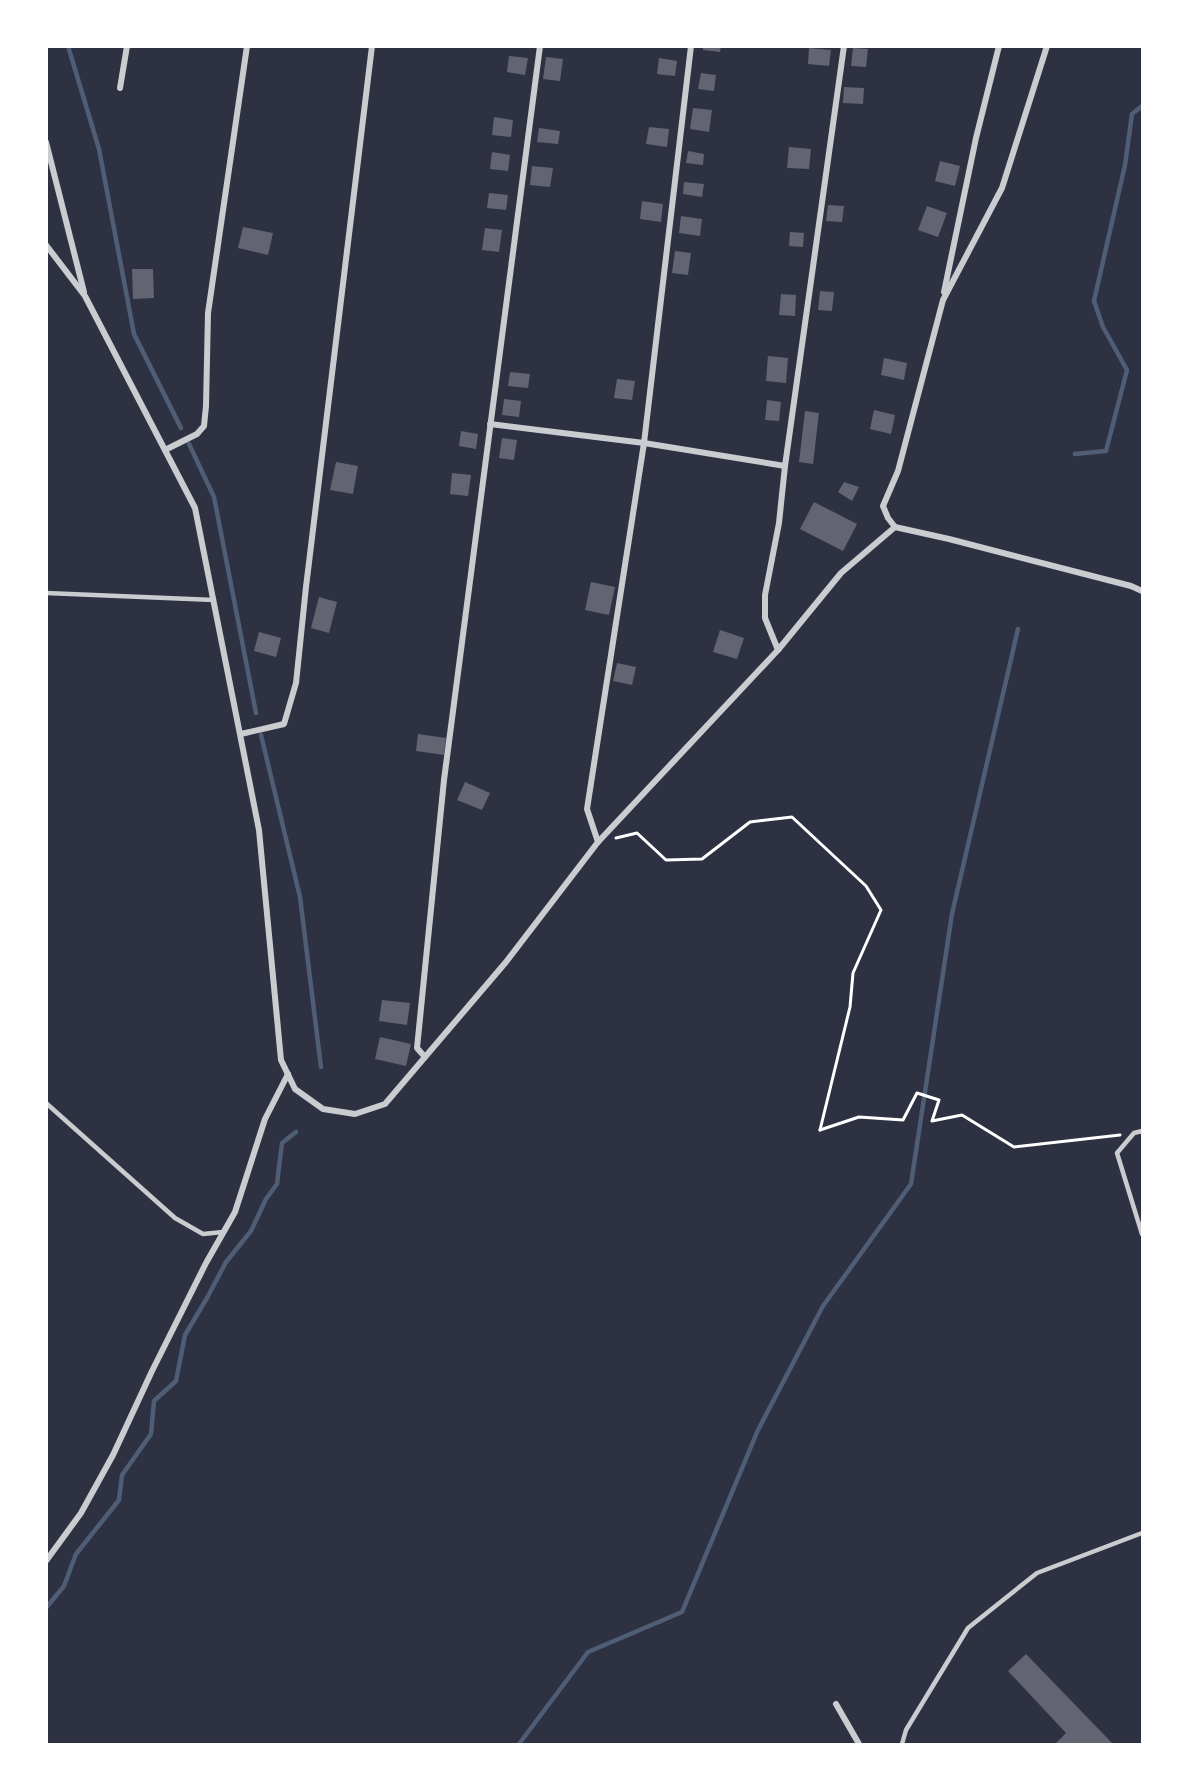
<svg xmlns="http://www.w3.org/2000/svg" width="1189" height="1791" font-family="'IBM Plex Sans',sans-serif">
  <rect width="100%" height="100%" fill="#2d3142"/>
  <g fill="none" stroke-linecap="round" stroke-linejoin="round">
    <!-- stream -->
    <g stroke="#4f5d75" stroke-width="4.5">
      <path d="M68,46L99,149L134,334L181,428"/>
      <path d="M189,444L214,497L256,713"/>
      <path d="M1075,454L1106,451L1127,370L1103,327L1094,301L1125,165L1132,114L1142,106"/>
      <path d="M261,735L300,897L321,1067"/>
      <path d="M46,1608L64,1586L76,1554L119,1500L122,1475L151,1434L154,1401L176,1381L185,1335L207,1298L226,1262L251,1231L266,1199L277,1184L282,1143L296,1132"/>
      <path d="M519,1744L588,1652L682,1612L758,1430L823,1306L911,1184L952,914L1018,629"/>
    </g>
  </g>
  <!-- building -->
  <g fill="#626471">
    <path d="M703,46H721L720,52L703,50Z"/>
    <path d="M809,48L831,50L829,66L808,64Z"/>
    <path d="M853,48L868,49L866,67L851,66Z"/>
    <path d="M509,56L528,58L525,75L507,72Z"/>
    <path d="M546,57L563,59L560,81L543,79Z"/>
    <path d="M659,58L677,61L675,76L657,74Z"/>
    <path d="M701,73L716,75L714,91L698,89Z"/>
    <path d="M844,87L864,88L863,104L843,103Z"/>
    <path d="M693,108L712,110L709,132L690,129Z"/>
    <path d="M494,117L513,120L511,137L492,135Z"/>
    <path d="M649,127L669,129L667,147L646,144Z"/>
    <path d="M539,128L560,131L558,144L537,142Z"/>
    <path d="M789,147L811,149L809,169L787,168Z"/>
    <path d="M688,151L704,154L703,165L686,163Z"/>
    <path d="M492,152L510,155L508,171L490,169Z"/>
    <path d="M940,161L960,166L955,186L935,181Z"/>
    <path d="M532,166L553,168L550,187L530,185Z"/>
    <path d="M684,182L704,184L702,197L683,194Z"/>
    <path d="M489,193L508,195L506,210L487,208Z"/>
    <path d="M642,201L663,204L661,222L640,219Z"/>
    <path d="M828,205L844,206L842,222L826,221Z"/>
    <path d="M927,206L947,213L938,237L918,230Z"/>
    <path d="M681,216L702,219L700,236L679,233Z"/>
    <path d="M243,227L273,233L268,255L238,248Z"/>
    <path d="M485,228L502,230L499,252L482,250Z"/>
    <path d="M790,232L804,233L803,247L789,246Z"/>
    <path d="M675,251L691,253L688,275L672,273Z"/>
    <path d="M132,269H153L154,298L133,299Z"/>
    <path d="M820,291L834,292L832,311L818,310Z"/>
    <path d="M781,294L796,295L795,316L779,315Z"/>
    <path d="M768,356L788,358L786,383L766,381Z"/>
    <path d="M884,358L907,363L904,380L881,375Z"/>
    <path d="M510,372L530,374L528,388L508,386Z"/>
    <path d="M617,379L635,381L632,400L614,398Z"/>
    <path d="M504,399L521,401L519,417L502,415Z"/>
    <path d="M767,400L781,402L779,421L765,420Z"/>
    <path d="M874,410L895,415L891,434L870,429Z"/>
    <path d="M805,411L819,413L813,464L799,462Z"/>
    <path d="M461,431L478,434L476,449L459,446Z"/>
    <path d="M502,438L517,440L514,460L499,458Z"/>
    <path d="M336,462L358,466L353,494L330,490Z"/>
    <path d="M452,473L471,475L468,496L450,494Z"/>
    <path d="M844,482L859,487L852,501L838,492Z"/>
    <path d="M814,502L857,524L843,551L800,529Z"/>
    <path d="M591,582L615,587L609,615L585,610Z"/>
    <path d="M319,597L337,602L329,633L311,628Z"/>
    <path d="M720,630L744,638L737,659L713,652Z"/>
    <path d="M259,632L281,638L276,657L254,651Z"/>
    <path d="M617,663L636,667L632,685L613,681Z"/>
    <path d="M418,734L446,738L444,755L416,751Z"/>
    <path d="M465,782L490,793L482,810L457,800Z"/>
    <path d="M382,1000L410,1003L407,1025L379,1021Z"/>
    <path d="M380,1037L411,1044L406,1066L375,1059Z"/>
    <path d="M1026,1654L1113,1744H1058L1056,1743L1066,1733L1008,1671Z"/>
  </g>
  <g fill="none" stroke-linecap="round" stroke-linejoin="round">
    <!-- path -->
    <g stroke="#fff" stroke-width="3">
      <path d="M616,838L637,833L666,860L702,859L750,822L792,817L866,886L881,910L853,973L850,1007L820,1130"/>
      <path d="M820,1130L859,1117L903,1120L917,1093L939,1100L932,1121L962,1115L1014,1147L1120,1135"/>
    </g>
    <!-- service -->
    <g stroke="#caccd0" stroke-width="4.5">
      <path d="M46,593L214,600"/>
      <path d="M46,1103L175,1218L203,1234L223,1232"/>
      <path d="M1142,1131L1134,1133L1117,1153L1142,1234"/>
      <path d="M902,1744L906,1730L968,1628L1037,1573L1142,1533"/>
    </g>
    <!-- minor -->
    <g stroke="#caccd0" stroke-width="6">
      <path d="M120,88L127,46"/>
      <path d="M46,142L84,292"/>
      <path d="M46,245L85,296L195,508L259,830L281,1060L295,1089L323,1109L355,1114L385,1104L506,962L598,842L778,650L841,573L895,527L949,539L1131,586L1142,591"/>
      <path d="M944,292L976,138L999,46"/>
      <path d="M490,424L644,443L785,466"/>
      <path d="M165,450L197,434L204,426L206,406L208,313L247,46"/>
      <path d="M895,527L888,518L883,506L898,471L943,300L1002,188L1047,46"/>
      <path d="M778,650L765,618V595L779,523L785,466L844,46"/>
      <path d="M241,734L284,724L296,683L306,587L372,46"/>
      <path d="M598,842L587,809L644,443L691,46"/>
      <path d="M425,1057L417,1048L444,780L540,46"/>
      <path d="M46,1561L81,1513L113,1455L152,1371L206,1263L235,1212L265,1119L288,1074"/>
      <path d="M836,1704L859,1744"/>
    </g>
  </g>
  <!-- border -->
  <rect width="1189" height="1791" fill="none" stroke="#ffffff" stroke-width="96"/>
</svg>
